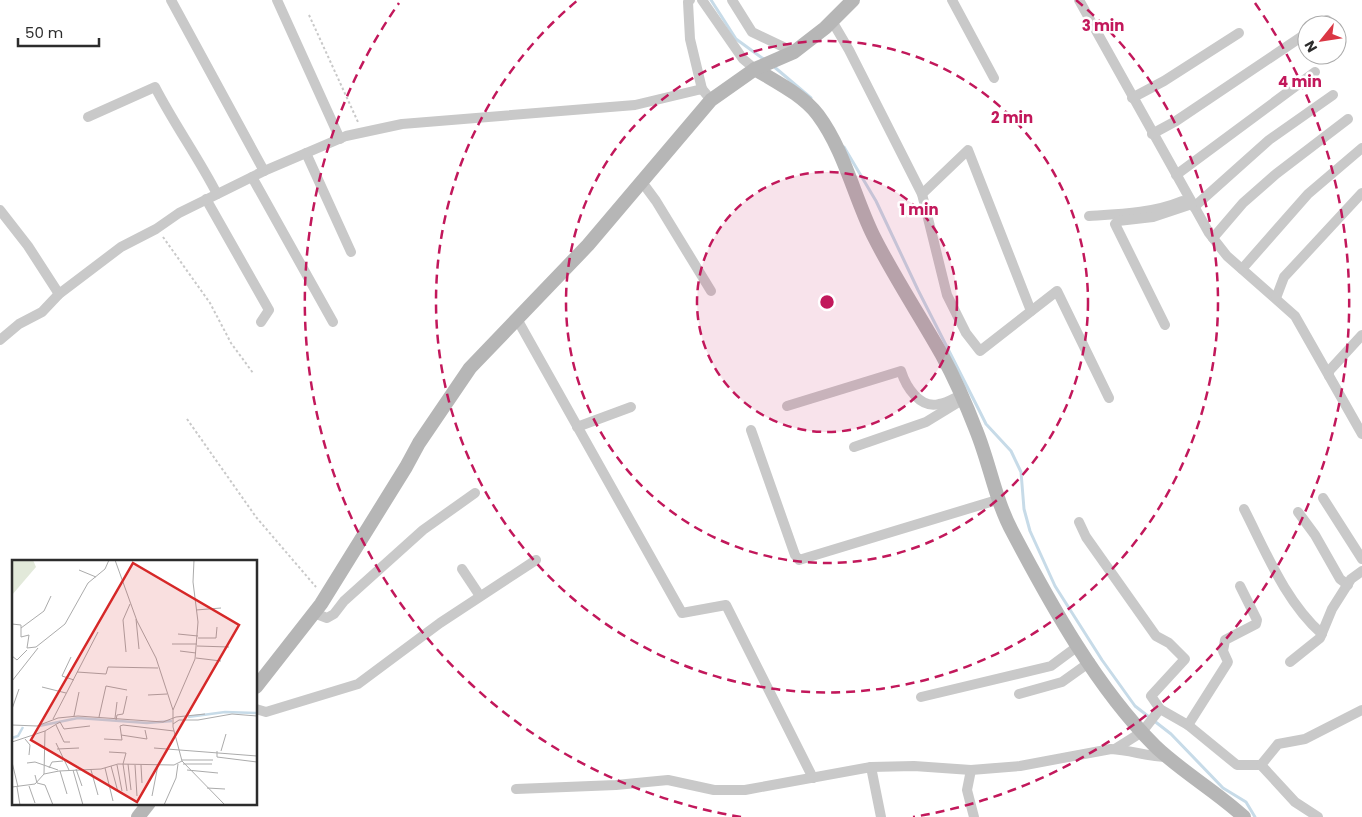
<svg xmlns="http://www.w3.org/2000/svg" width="1362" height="817" font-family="Poppins,sans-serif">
  <rect width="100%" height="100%" fill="#fff"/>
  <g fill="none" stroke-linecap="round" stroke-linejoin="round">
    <!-- stream -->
    <g stroke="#c7dbe8" stroke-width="3">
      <path d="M711,0L736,39L765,60"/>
      <path d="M772,65L811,98"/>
      <path d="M844,147L876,201L918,290L980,412L986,424L1011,451L1021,472L1024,509L1030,531L1055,586L1102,660L1135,706L1171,734L1223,788L1246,802L1255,817"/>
    </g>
    <!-- path -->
    <g stroke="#c9c9c9" stroke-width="2" stroke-dasharray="2.5 2.5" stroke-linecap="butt">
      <path d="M309,15L358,122"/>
      <path d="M163,237L210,303L231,343L253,373"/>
      <path d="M187,419L256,517L316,587"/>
    </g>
    <!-- street -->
    <g stroke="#c9c9c9" stroke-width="10">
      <path d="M171,0L264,171"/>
      <path d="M277,0L340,139"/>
      <path d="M690,0L688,2L690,39L702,89"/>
      <path d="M702,0L743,59L755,69"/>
      <path d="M732,0L752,32L794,52"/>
      <path d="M952,0L994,78"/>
      <path d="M1079,0L1209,233L1227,256L1295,316L1362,434"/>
      <path d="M832,21L849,50L922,194L947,295L966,333L980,351L1057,291L1109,398"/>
      <path d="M1319,25L1327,20"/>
      <path d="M1132,98L1164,81L1239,33"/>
      <path d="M88,117L155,87C174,124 198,157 217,194"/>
      <path d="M1152,134L1176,121L1307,33"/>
      <path d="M306,153L351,252"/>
      <path d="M1176,175L1315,72"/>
      <path d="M252,177L333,322"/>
      <path d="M642,182L656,201L711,291"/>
      <path d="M922,194L968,150L1031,311"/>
      <path d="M206,199L269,310L261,322"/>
      <path d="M1194,207L1269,140L1333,95"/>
      <path d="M0,210L28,246L59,294"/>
      <path d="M1089,216C1120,214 1153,213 1182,201"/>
      <path d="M1213,238L1243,203L1276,174L1348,119"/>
      <path d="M1242,269L1308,194L1362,148"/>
      <path d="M1276,298L1284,277L1362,193"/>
      <path d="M517,319L682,613L726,605L813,778"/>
      <path d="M1165,325L1115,224L1118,221L1153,217L1192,204"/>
      <path d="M0,340L19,324L42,312L59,294L121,247L156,229L179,213L264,171L346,136L402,124L635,105L702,89L711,100"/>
      <path d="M1329,376V371L1362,335"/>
      <path d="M787,406L901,371C906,387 920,409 939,404C947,403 954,398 961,395"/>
      <path d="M577,427L631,407"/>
      <path d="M751,430L795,555L799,560L997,500"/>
      <path d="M854,447L926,422L962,400"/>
      <path d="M1323,498L1362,559"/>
      <path d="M1244,509C1266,552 1285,601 1322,634"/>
      <path d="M1298,512L1315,535L1340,579L1348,585"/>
      <path d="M1079,522L1086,537L1156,636L1169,643L1185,659L1151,696L1160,709L1188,725L1237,765H1261"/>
      <path d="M462,569L480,596"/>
      <path d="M314,613L327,618L334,614L344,601L423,530L475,493"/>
      <path d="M1290,662L1320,638L1332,609L1351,579L1362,571"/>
      <path d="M1019,694L1062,682L1090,662"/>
      <path d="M921,697L1051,666L1078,646"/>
      <path d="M256,709L266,712L358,684L440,623L536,560"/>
      <path d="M1188,725L1228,662L1223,651L1225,640L1256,624L1257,620L1240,586"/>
      <path d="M1115,749L1142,732L1160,709"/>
      <path d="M871,767L881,817"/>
      <path d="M971,770L967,790L974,817"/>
      <path d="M516,789L616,785L668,780L714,790H745L871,767L914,766L971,770L1020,766L1111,749C1131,750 1148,757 1168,757"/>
      <path d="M1318,817L1295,802L1261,765L1278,744L1305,739L1362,710"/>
    </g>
    <!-- secondary -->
    <g stroke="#b6b6b6" stroke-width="14">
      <path d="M755,69C776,82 803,95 818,115C844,150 854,196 873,235C894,277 919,314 942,355C955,379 966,404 976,430C990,464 995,500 1013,533C1051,605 1097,688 1155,746C1182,772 1216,791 1244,817"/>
      <path d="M256,687L321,604L406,467L419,443L470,368L588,245L711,100L755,69L794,52L825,28L853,0"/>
      <path d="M138,817L149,803"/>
    </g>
  </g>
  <!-- distance rings -->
  <circle cx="827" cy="302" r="130" fill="#c2185b" fill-opacity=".12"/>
  <g fill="none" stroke="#c2185b" stroke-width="2.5" stroke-dasharray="9 6">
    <circle cx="827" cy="302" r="130"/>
    <circle cx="827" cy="302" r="261"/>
    <path d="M1076 0A391 391 0 1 1 578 0"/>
    <path d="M741 817A522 522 0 0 1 399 3M1255 3A522 522 0 0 1 913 817"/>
  </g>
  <!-- overview -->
  <g transform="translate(12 560)">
    <rect width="245" height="245" fill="#fff"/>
    <path d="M0,0H21L24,7L0,35Z" fill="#e2e9da"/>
    <path fill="none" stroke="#c7dbe8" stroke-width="2.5" d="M176,157L213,152L245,153M27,166L66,158L135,163L160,161M0,178L6,176L11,167"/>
    <path fill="none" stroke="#ababab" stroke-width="1" d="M103,0L125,61L144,98L161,150V167L170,201L213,245M67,10L84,17M184,50L209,48M124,59L127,89M0,64L9,65V77L17,75L15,88L24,87L53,64L76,23L93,9L97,0M9,68L32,51L39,36M166,74L186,76M186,78H204L205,67M160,84H185M185,86L217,87M168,91L184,93M114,92L111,60L118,44M0,96L5,100L15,90M59,97L50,116L62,120M184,98L209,101M65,112L94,114L96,107L146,108M0,121L26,88M30,127L54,133M136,135L155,134M0,149L7,129M161,150L183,99L186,62L181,22L182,0M62,156L67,132M87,157L94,126L115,130M103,158L105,142M41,159L86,72M104,160L105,155L111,154L115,136M161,164L167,160H186L220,154L245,156M0,165L25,166L46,158L66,156L151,162L164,157L193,154M44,165L52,182H58M33,171L48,162L52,169L78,166M109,175L135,179L133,170M13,179L18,185L17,195M92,179L110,180L108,166L111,165L162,171M0,182L33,171L32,214M44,183L57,210M142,188L245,196M45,189L67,188M205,191V197L245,202M209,191L214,174M97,192L114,193L111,204M170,200H201M0,202L6,227M15,203L23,202L46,210M111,204L115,231M116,204L119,230M171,204H200M105,205L110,231M123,205L125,236M129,205L130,223M99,206L106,232M37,208L40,202L51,201M93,208L101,241M64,209L70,226M61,210L71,245M79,210L86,235M175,210L206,213M48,211L55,234M23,215L25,223L33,225L41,245M17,226L23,243M0,227L23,224L32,214L47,211L89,209L106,204L162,205L170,201M5,227L8,245M195,228L213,229M140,236L146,205M152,245L164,218L166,204"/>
    <path fill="#d62828" fill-opacity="0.15" stroke="#d62828" stroke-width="2.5" d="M121,3L227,65L125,242L19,180Z"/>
    <rect width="245" height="245" fill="none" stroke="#2c2c2c" stroke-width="2.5"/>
  </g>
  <circle cx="827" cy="302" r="8" fill="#c2185b" stroke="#fff" stroke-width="2.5"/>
  <g font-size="15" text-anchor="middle" font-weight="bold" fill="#c2185b" stroke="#fff" stroke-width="5" stroke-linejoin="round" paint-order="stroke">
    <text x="1103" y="31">3 min</text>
    <text x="1300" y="87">4 min</text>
    <text x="1012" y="123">2 min</text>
    <text x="919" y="215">1 min</text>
  </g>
  <!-- north arrow -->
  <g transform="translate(1322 40) rotate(240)"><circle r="24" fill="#ffffff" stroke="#ababab"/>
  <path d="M0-4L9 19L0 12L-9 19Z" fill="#da3744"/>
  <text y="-8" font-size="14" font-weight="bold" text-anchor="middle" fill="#2c2c2c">N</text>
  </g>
  <!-- scale -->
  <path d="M18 38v8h81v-8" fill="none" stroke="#2c2c2c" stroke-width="2.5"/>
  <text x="25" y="38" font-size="15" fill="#2c2c2c" stroke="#ffffff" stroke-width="4" paint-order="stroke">50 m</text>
</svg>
